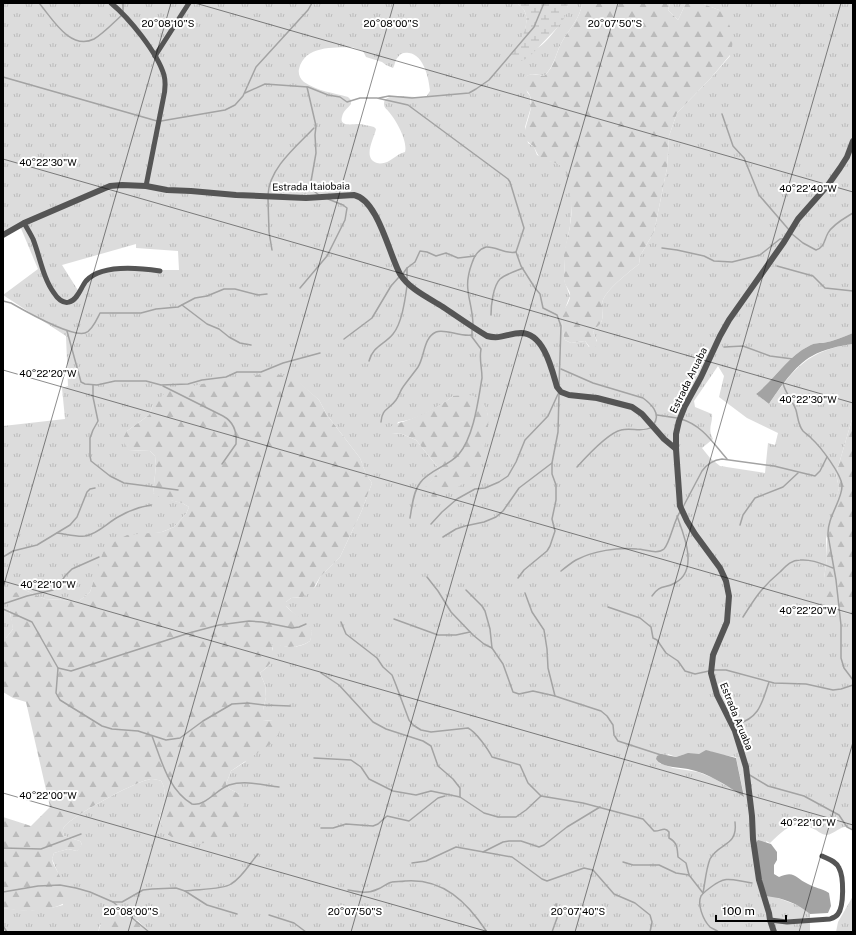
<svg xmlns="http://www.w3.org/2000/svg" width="856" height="935" font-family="'Public Sans',sans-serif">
  <defs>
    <pattern id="grass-tufts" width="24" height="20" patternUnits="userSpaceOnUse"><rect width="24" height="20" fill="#dcdcdc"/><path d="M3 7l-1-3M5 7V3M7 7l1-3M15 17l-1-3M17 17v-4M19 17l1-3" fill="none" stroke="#bbb"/></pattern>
    <pattern id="forest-firs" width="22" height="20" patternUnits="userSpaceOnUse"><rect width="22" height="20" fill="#dcdcdc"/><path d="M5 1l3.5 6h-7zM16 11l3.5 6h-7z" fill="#bbb"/></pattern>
    <pattern id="wetland-marsh" width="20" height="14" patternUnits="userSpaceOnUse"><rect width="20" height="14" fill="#dcdcdc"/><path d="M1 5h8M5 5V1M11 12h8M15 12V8" fill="none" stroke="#bbb"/></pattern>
  </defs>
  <rect width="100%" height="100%" fill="#fff"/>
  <!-- grass -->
  <g fill="url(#grass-tufts)" fill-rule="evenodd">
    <path d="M3,3H516C538,14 520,43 511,57C519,54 530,53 537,48C549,42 567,16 568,3H582C581,17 570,28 563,40C556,51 555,66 544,76C537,74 530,72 525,78L527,92L530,96L531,107L525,127L528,143L534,147L537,155L549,161L556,162L564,168L569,177L572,204L570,226L565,251L564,280L570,296C563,313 560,322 565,340L571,343L585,341L589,347L597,341L593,332C596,327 601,325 602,320C604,312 599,305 605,296C613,284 628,273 639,264L640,256L654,232L667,168L669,136L677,113L710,79L730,56L719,10L701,3H853V333C843,337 834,341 823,343C818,343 814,343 809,346C788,356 774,380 756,394L769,404C793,369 808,350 853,344V416L836,474L839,488L826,539L827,558L824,578L835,610L853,615V829C843,822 837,833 827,835C823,835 819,832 816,830C794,818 786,828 770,843L766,841L778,898L802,907L810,914V932H150L137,920L100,925L98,932H3V908L28,911L51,908L63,905L58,873L52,859L54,853L68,849L77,851L82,844L80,841L64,836C63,832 62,830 64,827C72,816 139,779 152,779C155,779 159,780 161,781C169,793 162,807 159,820L168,835L191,843L239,794L230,789L226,784L231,771L245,762L273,720L263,721V710L266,697L265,685L260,673L270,665L273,649L270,642C284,647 297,650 310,641L312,631L286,606V602L291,598L303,597L316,586L320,577L340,557L362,510L372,483L366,474L360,458L327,415L319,400L297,381L153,405L149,415L127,431L129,450L150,451L155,456L156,466L153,493L171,500L182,503L189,507L186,514L174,527L162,532L149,534L94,580L90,592L79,601L45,599L25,590L9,611L12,621L13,629L6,638H3V426L65,419L62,388L68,386L66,336L3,295L38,269L20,226L3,236ZM352,47L363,51L366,57L382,62L386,65L393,68C395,65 395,60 398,57C400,53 405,52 409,53C424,55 429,79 430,91L426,97C418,99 383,90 384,104C384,108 387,109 389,112C396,120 408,141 405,152C396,155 396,157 389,161C386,163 380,164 377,163C362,158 374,139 376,129L374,127C369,126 363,124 358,124C353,124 339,127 342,117C343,111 348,108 351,104V100L348,97C334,93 317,91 304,82C300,79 298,74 299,69C305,45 333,48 352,47ZM136,244V248L178,251L179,270H158L137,267H112L89,277L79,292L62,265ZM718,366L724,376L719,397L747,418L778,433L775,445L768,443L765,473L720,466L710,458L702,448L713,439C707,428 713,424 712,414L695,407L694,401ZM453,396L484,405L488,415V424L424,490L440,470L416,440L402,434L392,433L398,422C417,420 438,408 453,396ZM710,751L716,754L736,757L744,796L713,778L698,772L673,768L659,763L668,754L676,757L685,754H699Z"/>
    <path d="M670,3H686L678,20L668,10Z"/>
    <path d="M853,896V932H836L838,922Z"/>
  </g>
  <!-- forest -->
  <g fill="url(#forest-firs)">
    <path d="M582,3H670L668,10L678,20L686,3H701L719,10L725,15L731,29L733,39L732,47L730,55L710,79L677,113L669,136L667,168L654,232L640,256L639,264C628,273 613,284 605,296C599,305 604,312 602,320C601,325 596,327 593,332C596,339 600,344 592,350L585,341L571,343L565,340C562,330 561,320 564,310C566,306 570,301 570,296C571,290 564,286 564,279C564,273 565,265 564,258C564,247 569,236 570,225C572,214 572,206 570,195C569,174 566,161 542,161C538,156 536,150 533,146C529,143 526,140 524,136C525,126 530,116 531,106C531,103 531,98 530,96C529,92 525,90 524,85C522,71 536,74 544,76C555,67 556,51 563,40C570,28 581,17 582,3Z"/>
    <path d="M270,373L286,376L298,381L319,400L327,415L360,458L366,474L372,483L362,510L340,557L320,577L312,591L303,597L291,598L286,602V606C292,613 310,623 312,631C312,634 311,638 310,641C298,649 283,648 271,643C276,659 273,663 260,673L265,685L266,697L263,710V721L273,720L279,722L281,727L279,734L272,743L231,771L226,784L230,789L239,794L244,804C243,811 241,820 236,827C232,833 212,842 204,843C194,845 169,839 164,831C153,816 172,798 161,781C159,780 155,779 152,779C139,779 72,816 64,827C62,830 63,832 64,836L80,841L82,844L80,848L77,851L68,849L54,853L52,859L53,863L70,896C66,908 40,911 28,911C20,911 11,909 3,908V817L31,826L50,807L26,702L13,698L3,692V638H6L13,629L8,602L14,593L25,590L45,599L79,601L90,592L103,552L108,545L127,535L162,532L174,527L186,514L189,507L182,503L161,498L153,493L156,466L155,456L150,451L129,450L122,440L127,431L149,415L153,405L166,392L202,384Z"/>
    <path d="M453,396C460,396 471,394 477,397C482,400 488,410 488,416C490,429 482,462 474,472C467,482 459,487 448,493C439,498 431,500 423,490L440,470L416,440L402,434L392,433L390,427C398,422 401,423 408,420C424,414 439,407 453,396Z"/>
    <path d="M853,416V615L835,610L825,599L824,578L827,558V528L839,488L836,474Z"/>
    <path d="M111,914C130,914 137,920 150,932H98L103,918Z"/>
  </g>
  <!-- wetland -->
  <path fill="url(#wetland-marsh)" d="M516,3H568L567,12L562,22L555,30L528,58L516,63L510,57C520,43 538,14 516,3Z"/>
  <!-- water -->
  <g fill="#a3a3a3">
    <path d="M853,333V344C839,346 824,349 812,356C795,365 779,389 769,404L756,394C774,380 788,356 809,346C814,343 818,343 823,343C834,341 843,337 853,333Z"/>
    <path d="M706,750L736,758L744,797C727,786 709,773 688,769C678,767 662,768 656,759L657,756L661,754L676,757L688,753L699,754Z"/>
    <path d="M758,840L771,844L777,852V860L774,865V874L779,877C795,870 795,878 808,884C815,888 821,888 829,893L831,906L828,913L810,914C797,903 783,898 766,896L762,888L755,844Z"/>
  </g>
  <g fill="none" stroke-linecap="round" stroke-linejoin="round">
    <!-- stream -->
    <g stroke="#a3a3a3" stroke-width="1.5">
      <path d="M39,3C52,18 70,51 94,39C104,33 113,23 122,15"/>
      <path d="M123,11V3"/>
      <path d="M3,77L157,121"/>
      <path d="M307,87L316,126L315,135L316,153L310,187L311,189L319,195"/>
      <path d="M245,93L265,84L308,87L328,95L340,97L347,102L360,98H377L408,105L508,179L510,182L524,228L516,252L521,266L535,288L540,294L543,308L557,315L561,326L559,386"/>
      <path d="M379,98L389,96L412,98L469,93L476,89L489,80L495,73L534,27L544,3"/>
      <path d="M722,114L733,146L744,158L759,195L790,231"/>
      <path d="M161,121L225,110L235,105L243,96L256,67L308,10L312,3"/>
      <path d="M268,195C269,168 297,146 314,128"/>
      <path d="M268,199L269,232L272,250"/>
      <path d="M792,234L803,243L816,250C825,247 824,240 828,233C833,224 845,218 853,213"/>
      <path d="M662,248L677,250L704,256L714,261L732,262L760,255L780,239H784"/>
      <path d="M777,266L813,276L825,288L853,291"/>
      <path d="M402,275L407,268L415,262L420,251L427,252L436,256L446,253L458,258L475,256"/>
      <path d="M407,280V268"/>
      <path d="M300,288L327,256L345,220L347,208L343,205L328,199"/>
      <path d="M3,301L11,303C25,311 71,337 85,333C92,331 97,319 100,313H141L156,309L178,307L195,298L207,296L224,289H235L258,295L267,294"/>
      <path d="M182,305L207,324L219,329L229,337L240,343L251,345"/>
      <path d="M491,315C491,306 493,286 500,279C506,274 516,271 523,268"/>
      <path d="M473,324C472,298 462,290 472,263C474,256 479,249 486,247C496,246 506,255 516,252"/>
      <path d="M67,331L81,382L85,384L97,385L115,381H146L161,385L188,384L202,380L226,377L237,372H261L283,363L320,353"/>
      <path d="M344,339L372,318L391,286L399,277"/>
      <path d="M724,347L743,346L770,356L793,359"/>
      <path d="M369,361C373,346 384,345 393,334C402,323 405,300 407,286"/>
      <path d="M561,369L593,383L643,398C651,404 661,413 654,424"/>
      <path d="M783,383C785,393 793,401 796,410C798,417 798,425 803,431C806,434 810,436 812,439C821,447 841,474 842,485C843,499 827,517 828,535L836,580L841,625V658L844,668L853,680"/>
      <path d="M93,385V397L98,421L93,430L90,438V456L91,461L110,476L124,483L178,490"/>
      <path d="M163,386L223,416C234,422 237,433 236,444L222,464"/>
      <path d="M657,415L677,418"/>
      <path d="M681,419C702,425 713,443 727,459"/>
      <path d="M381,422C382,408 389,410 396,400C399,396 400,391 403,387C408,380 413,374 418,367C425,356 423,338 436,332C444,328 460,337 472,335"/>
      <path d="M577,467C586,457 608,433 621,430C631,427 643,433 652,427"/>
      <path d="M683,507L702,471C707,464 713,460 722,459L774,466L815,476L820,471L827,457"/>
      <path d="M410,518C412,507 413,492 420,483C429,470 449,466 459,454C474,436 478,401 482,378C482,367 479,360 481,349L472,337V330"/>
      <path d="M431,524L442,512L457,499L475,489L485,488L499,482L508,476L516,462L525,440L548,416L558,394"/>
      <path d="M740,525L743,515L755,498L783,487L798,473"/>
      <path d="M57,533C66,534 77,537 85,536C98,534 107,523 118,517C128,511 139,507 151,505"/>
      <path d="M443,537L456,529L465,526L484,522L496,517L503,511L519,488L552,463"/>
      <path d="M3,557L13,551L37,545L70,525L77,517L87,492L90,489L95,488"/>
      <path d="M561,571C566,567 571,563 576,560C593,551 618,547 637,549C645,549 657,555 664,549C670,543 674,520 680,512"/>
      <path d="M427,577L438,591L451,612L473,635L484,644L492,648"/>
      <path d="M518,578L524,570L547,551L550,546L555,531L552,519L556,500V485L552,474V463L558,432L559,394"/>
      <path d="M466,590L482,606L485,611L490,629L492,648L503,664L513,692L519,694L533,691L555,696L564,699L601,711L607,716L613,725L614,735L618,741L661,755"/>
      <path d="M525,593L532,612L544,630L547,649L548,668L555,696"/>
      <path d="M652,596C660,584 665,589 675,583C699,570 684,535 677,516"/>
      <path d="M3,604L27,596L53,590L59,585L65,576L72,569L99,557"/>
      <path d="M608,607L640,618L651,627L653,638L657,640L666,653L678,661L685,671L695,674L709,671"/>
      <path d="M3,609L32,622L58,668L71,671L189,633L219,625L249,621L262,622L292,628L299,627L306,624"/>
      <path d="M743,617C755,598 762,587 780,572C786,566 791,560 800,560C812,559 822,564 833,568"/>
      <path d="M394,619L438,635H456L470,632"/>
      <path d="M341,622L346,634L377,658L383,667L392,675L396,685L409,720L413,725L421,730L431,732L468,728C476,732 488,749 492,757L520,765L528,783L541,796L583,803L643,819L654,831C660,832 664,826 669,832V838C678,843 677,848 678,857L686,863L689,875L703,893"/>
      <path d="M58,668L56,693L60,700L102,726L112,729L138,731L166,740L180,738L203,721L232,704L248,703L264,705L290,706"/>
      <path d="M714,670H726L774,683L806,684L833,690L841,689L853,685"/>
      <path d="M321,673L339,685L373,722L386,729L423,741L431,746L438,766L453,779L460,788V797"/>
      <path d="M737,724C760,718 762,702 769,682"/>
      <path d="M152,736C161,759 168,790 192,804C205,807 217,789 229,785C245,780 263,785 279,787"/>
      <path d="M314,758L351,760L361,767L369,779L393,791L416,795L431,791L460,797L484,813L498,817H516L526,810L541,796"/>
      <path d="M748,774L768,786L804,796L839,815L847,827L853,830"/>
      <path d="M321,828H333L346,824L373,826L378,824L387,816L409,821L438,798L445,796"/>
      <path d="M3,848L41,849L81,834"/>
      <path d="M483,852L503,842L509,841H521L539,847L544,845L567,827L600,807"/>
      <path d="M623,862L633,865H659L676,873L689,875"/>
      <path d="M412,863L426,861L456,847L512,857L542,879L547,881L584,868L593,870L614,894L635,903L650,915L652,922L650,932"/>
      <path d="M348,890C359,892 368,894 378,889C383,887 387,883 392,882C396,881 401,882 405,881C443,878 467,902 487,932"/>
      <path d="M185,891C197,889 222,890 231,884C242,878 250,863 258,854"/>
      <path d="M3,892L38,886L60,885L76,888L90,892L113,902L149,932"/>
      <path d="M703,893C705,883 706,869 710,859C719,842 738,847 735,822"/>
      <path d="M113,902H122L143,890L152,889L176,888L185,891L207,905L237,914"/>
      <path d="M269,915L294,923L306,932"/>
      <path d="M3,926L7,932"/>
      <path d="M552,932L557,918L556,904"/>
      <path d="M719,932C716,930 713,929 710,927C703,920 697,904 701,896C704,892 707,890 711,887C728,874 733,881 752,883"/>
    </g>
    <!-- minor -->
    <g stroke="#555" stroke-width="5">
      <path d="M111,3C129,18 157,52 164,75C166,83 165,92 163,100L146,186"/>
      <path d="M155,56L189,3"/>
      <path d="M24,223C27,228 30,233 33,239C40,257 43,278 54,293C57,298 63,304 69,302C78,300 81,287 86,281C101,264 140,268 160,271"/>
      <path d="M770,920L787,922L830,919C833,918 836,917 838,914C844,906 844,877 839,868C836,861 828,859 822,856"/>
    </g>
    <!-- tertiary -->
    <g stroke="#555" stroke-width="6">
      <path d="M3,235L24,223L110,186L122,185L146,186L167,190L191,191L236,195L306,198L354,195C378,200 389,254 400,274C409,289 429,298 443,307C458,317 472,327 487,336C501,340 508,333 521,333C544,333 552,370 557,387L561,392L569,395L597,398L632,407L642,414L664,439L676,449"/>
      <path d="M774,932L770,920L769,913L759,880L753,839L752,816L746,767L735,731L717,695L711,673L713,655L727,622L729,596L726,581L720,568L695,534L687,521L680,506L676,449V434L679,421L685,406L701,377L720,336L729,320L784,242L798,219L828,185L840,168L847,157L853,141"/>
    </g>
  </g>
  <!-- ticks -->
  <path fill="none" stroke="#000" stroke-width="1" stroke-opacity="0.45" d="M195,3L853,192M3,159L853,403M3,370L853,614M3,581L853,825M3,588L171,3M3,793L489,932M128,932L394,3M351,932L618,3M575,932L841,3M799,932L853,742"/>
  <g text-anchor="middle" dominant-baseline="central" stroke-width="4" stroke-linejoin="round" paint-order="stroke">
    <!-- street labels -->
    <g font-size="10" fill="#000" stroke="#fff">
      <text transform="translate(311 186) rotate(-1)">Estrada Itaiobaia</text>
      <text transform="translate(688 380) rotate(-64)">Estrada Aruaba</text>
      <text transform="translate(737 716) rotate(68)">Estrada Aruaba</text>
    </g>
  </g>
  <g font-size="10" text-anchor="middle" fill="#000" stroke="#fff" stroke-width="4" stroke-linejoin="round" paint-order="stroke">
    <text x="168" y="27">20°08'10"S</text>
    <text x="391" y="27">20°08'00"S</text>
    <text x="615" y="27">20°07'50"S</text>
    <text x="48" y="166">40°22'30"W</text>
    <text x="808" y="192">40°22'40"W</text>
    <text x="48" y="377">40°22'20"W</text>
    <text x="808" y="403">40°22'30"W</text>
    <text x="48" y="588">40°22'10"W</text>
    <text x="808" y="614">40°22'20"W</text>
    <text x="48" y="799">40°22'00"W</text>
    <text x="808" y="826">40°22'10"W</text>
    <text x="131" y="915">20°08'00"S</text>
    <text x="355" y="915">20°07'50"S</text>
    <text x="578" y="915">20°07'40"S</text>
  </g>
  <!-- border -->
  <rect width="856" height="935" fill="none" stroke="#000000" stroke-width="8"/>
  <!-- scale -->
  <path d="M716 915v6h70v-6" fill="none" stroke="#000000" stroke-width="2"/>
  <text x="722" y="915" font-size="12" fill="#000000" stroke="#ffffff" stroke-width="3" paint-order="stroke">100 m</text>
</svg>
